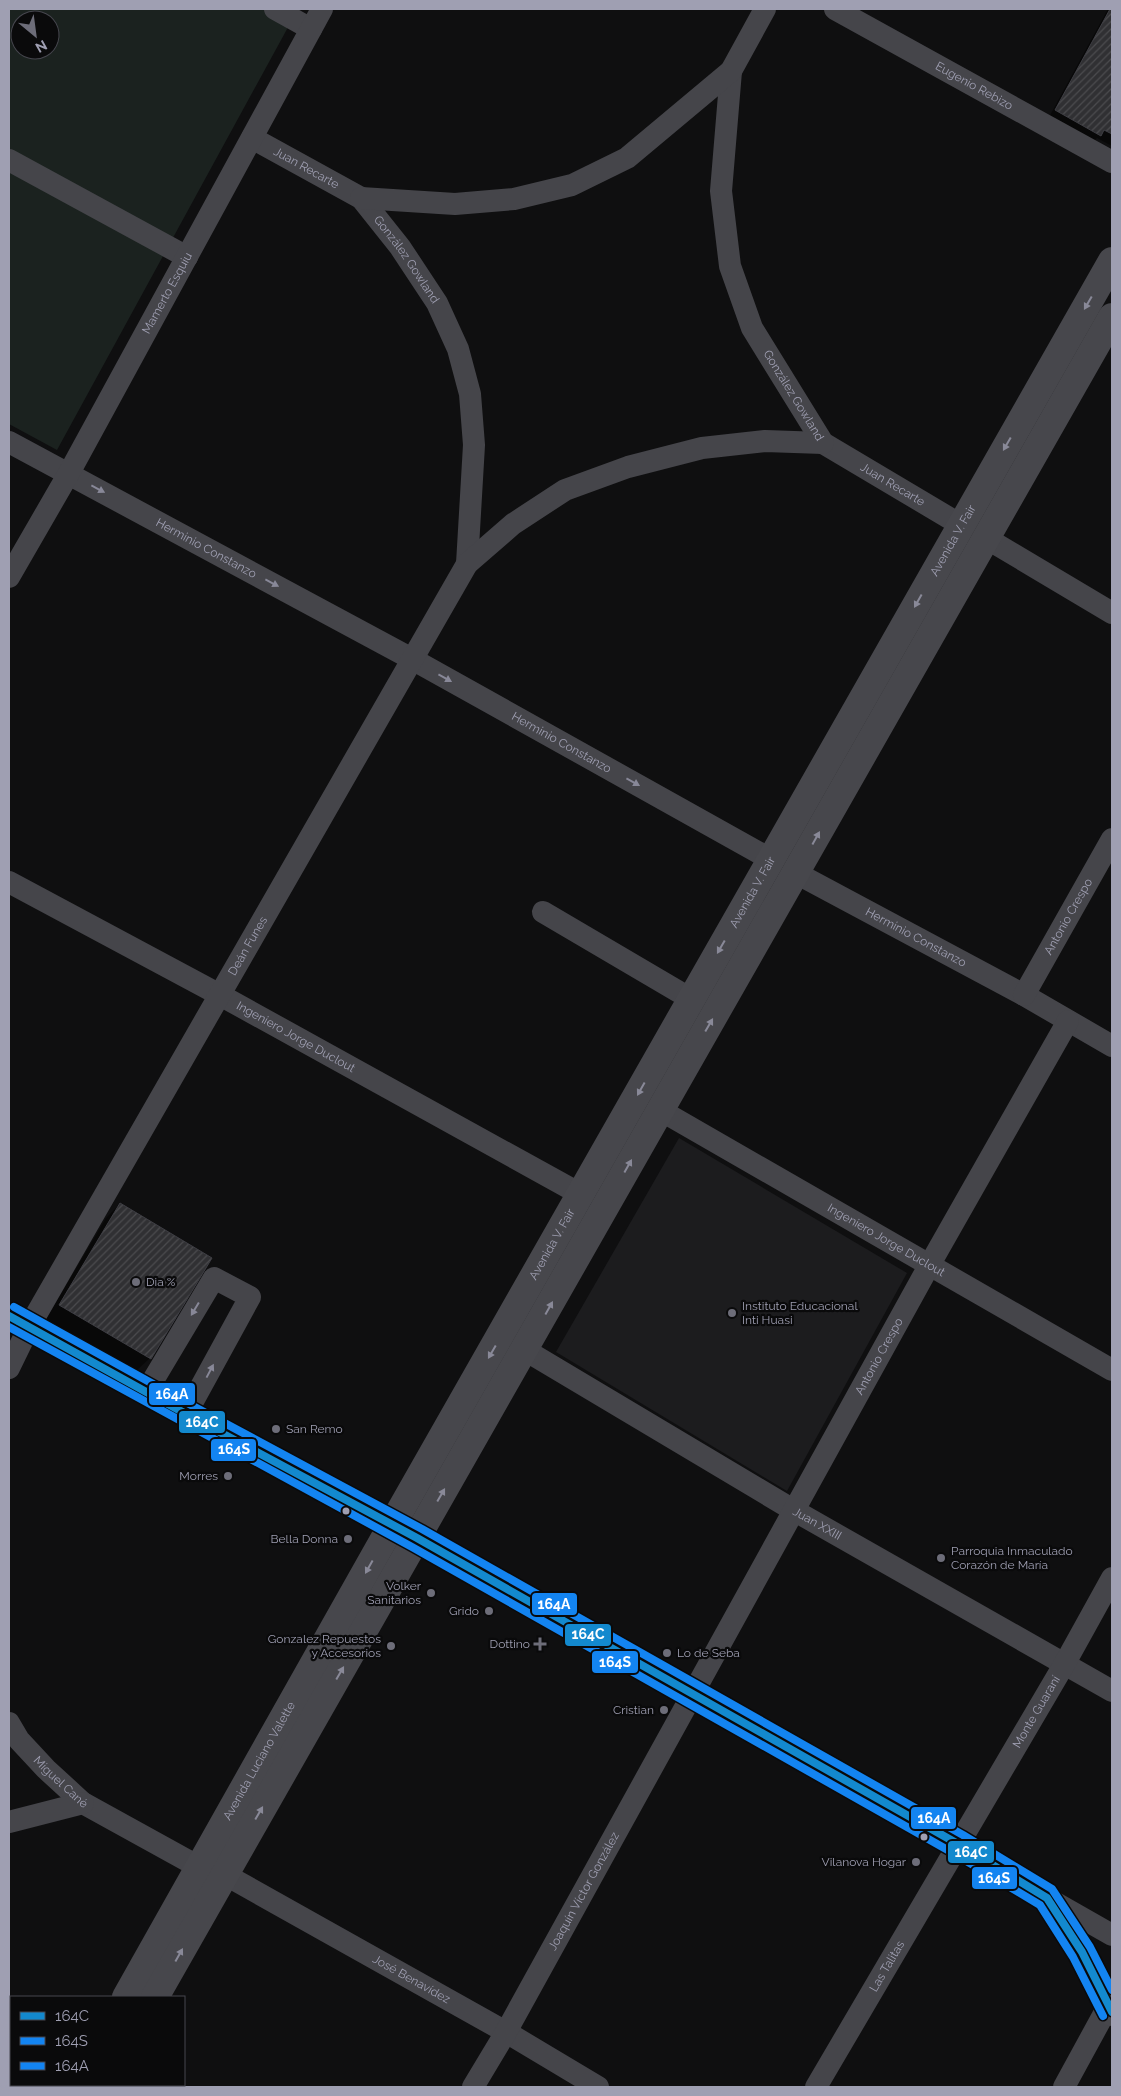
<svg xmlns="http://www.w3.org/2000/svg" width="1121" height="2096" font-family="Raleway,sans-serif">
  <defs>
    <pattern id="building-hatch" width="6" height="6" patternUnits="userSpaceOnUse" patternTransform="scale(1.25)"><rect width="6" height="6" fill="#303033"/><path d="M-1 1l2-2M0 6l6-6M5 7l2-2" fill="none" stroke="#4b4b4e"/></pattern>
  </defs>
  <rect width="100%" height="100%" fill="#0f0f10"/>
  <!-- built -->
  <path fill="#1c1c1e" d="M679,1138L907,1273L787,1491L556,1352Z"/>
  <!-- grass -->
  <path fill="#1b221f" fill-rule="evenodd" d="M9,9H298L57,450L9,424ZM20,20H50V50H20Z"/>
  <!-- shadow -->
  <g fill="#0007">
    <path d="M1108,9H1112V146L1097,138L1092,143L1048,119Z"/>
    <path d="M120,1204L150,1358L136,1371L46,1319L106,1218Z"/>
  </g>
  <!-- building -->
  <g fill="url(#building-hatch)" stroke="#3e3e44">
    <path d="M1110,9H1112V134L1104,130L1101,136L1055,110Z"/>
    <path d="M120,1203L212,1258L151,1359L59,1305Z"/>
  </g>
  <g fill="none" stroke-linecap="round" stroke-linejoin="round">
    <!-- minor -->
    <g stroke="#45454a" stroke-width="22">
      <path d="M275,9L311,29"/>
      <path id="s1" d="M835,9L1112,162"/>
      <path id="s2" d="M731,71L721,191L730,266L752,328L823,443L961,525"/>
      <path id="s3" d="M252,138L361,198L400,247L437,303L458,349L470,394L474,445L467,564"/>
      <path d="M9,160L187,257"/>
      <path d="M361,198L455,204L514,199L572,185L627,158L731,71L765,9"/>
      <path id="s4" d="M9,442L412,659L772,860"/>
      <path d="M986,538L1112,613"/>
      <path id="s5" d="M9,577L69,473L322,9"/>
      <path id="s6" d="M796,873L1024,995L1112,1046"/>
      <path id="s7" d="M9,882L220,995L582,1195"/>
      <path d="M543,912L691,999"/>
      <path id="s8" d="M1024,995L1112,839"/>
      <path id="s9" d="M660,1110L1112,1370"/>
      <path d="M9,1316L392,1525"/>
      <path id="s10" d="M525,1350L795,1511L1112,1691"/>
      <path id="s11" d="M9,1368L29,1327L467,564L513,524L565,490L628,467L702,448L765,441L823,443"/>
      <path d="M146,1392L214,1278L250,1297L186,1414"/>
      <path id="s12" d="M9,1723L19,1740L46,1769L83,1803L199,1867"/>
      <path d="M9,1822L83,1803"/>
      <path id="s13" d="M224,1874L506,2032L598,2087"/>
      <path d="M1047,1898L1112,1935"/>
      <path id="s14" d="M473,2087L506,2032L930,1264L1068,1021"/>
      <path id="s15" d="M816,2087L1065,1663L1112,1578"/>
      <path d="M1064,2087L1112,1999"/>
    </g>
    <!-- major -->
    <g stroke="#47474c" stroke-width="28">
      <path d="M400,1529L958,1844L1047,1898L1082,1952L1112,2012"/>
      <path id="s16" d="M126,1997L392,1525L1112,261"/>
      <path d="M155,1997L1112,317"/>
      <path d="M76,2087L77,2085"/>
      <path d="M104,2087L105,2085"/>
    </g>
    <defs>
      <path id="bus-1" d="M9,1316L186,1414L417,1538L958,1844L1047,1898L1082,1952L1112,2012"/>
      <path id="bus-2" d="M9,1327L412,1547L953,1853L1040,1905L1073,1957L1103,2016"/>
      <path id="bus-3" d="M14,1307L191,1405L422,1529L963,1835L1052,1889L1090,1947L1112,1990"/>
    </defs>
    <!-- bus-1 casing -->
    <use href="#bus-1" stroke="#0a0a0b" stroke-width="11"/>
    <!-- bus-2 casing -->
    <use href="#bus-2" stroke="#0a0a0b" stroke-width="11"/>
    <!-- bus-3 casing -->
    <use href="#bus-3" stroke="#0a0a0b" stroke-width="11"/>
    <!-- bus-1 -->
    <use href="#bus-1" stroke="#1389ce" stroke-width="8"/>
    <!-- bus-2 -->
    <use href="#bus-2" stroke="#1384f1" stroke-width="8"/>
    <!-- bus-3 -->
    <use href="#bus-3" stroke="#1384f1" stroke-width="8"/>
  </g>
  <!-- one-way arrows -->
  <defs><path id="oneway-solid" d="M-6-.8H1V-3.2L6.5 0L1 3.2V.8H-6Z" transform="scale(1.25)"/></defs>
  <g fill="#898998">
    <use href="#oneway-solid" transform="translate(1088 303) rotate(120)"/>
    <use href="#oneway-solid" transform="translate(1007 444) rotate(120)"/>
    <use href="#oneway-solid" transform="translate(918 601) rotate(119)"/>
    <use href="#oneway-solid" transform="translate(816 838) rotate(-61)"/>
    <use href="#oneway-solid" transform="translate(721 947) rotate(120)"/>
    <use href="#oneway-solid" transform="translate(709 1025) rotate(-60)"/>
    <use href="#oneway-solid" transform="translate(641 1089) rotate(119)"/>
    <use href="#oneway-solid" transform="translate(628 1166) rotate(-61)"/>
    <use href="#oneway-solid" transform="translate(549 1308) rotate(-61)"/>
    <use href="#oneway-solid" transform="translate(492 1352) rotate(120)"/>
    <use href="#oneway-solid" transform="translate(441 1495) rotate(-60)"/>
    <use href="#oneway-solid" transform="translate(369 1567) rotate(119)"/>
    <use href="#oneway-solid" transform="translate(340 1673) rotate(-60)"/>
    <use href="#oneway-solid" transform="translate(259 1813) rotate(-60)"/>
    <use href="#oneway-solid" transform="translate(179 1955) rotate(-61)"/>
  </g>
  <g fill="#888898">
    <use href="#oneway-solid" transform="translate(98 489) rotate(28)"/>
    <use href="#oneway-solid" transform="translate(272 583) rotate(28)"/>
    <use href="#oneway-solid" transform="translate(445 678) rotate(29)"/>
    <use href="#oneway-solid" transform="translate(633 782) rotate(29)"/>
    <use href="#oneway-solid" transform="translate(195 1309) rotate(121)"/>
    <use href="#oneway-solid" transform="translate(210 1371) rotate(-62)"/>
  </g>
  <!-- markers -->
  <g fill="#6d6d79" stroke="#0a0a0b" stroke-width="2">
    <circle cx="136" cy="1282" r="5"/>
    <circle cx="732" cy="1313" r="5"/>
    <circle cx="276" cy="1429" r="5"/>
    <circle cx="228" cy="1476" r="5"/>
    <circle cx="348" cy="1539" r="5"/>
    <circle cx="941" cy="1558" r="5"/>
    <circle cx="431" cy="1593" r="5"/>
    <circle cx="489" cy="1611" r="5"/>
    <path d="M537.5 1636.5h5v5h5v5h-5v5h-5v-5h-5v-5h5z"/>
    <circle cx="391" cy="1646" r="5"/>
    <circle cx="667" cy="1653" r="5"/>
    <circle cx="664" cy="1710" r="5"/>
    <circle cx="916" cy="1862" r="5"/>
  </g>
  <g fill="#9f9fb2" stroke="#0a0a0b" stroke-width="2">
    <circle cx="346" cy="1511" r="4.5"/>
    <circle cx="924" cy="1837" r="4.5"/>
  </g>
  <g text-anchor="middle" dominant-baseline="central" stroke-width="4.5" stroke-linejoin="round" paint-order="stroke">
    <!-- street labels -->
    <g font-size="12" fill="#9f9fb2" stroke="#0a0a0b">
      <text stroke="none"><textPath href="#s1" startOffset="159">Eugenio Rebizo</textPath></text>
      <text stroke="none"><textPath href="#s3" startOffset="62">Juan Recarte</textPath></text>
      <text stroke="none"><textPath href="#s3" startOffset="201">González Gowland</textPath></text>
      <text stroke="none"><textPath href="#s5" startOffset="325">Mamerto Esquiu</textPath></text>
      <text stroke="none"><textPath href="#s2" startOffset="341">González Gowland</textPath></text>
      <text stroke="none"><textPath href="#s2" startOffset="478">Juan Recarte</textPath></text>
      <text stroke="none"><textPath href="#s16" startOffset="1675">Avenida V. Fair</textPath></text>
      <text stroke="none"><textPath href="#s4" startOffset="224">Herminio Constanzo</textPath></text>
      <text stroke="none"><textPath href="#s4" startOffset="629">Herminio Constanzo</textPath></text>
      <text stroke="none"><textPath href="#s16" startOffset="1270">Avenida V. Fair</textPath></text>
      <text stroke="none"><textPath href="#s8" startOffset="90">Antonio Crespo</textPath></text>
      <text stroke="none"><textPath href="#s6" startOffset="136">Herminio Constanzo</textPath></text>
      <text stroke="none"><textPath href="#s11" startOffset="485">Deán Funes</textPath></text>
      <text stroke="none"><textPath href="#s7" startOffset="326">Ingeniero Jorge Duclout</textPath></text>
      <text stroke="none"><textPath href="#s9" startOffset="261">Ingeniero Jorge Duclout</textPath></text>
      <text stroke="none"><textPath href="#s16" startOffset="865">Avenida V. Fair</textPath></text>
      <text stroke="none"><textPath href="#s14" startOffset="836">Antonio Crespo</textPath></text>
      <text stroke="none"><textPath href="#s10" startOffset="340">Juan XXIII</textPath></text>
      <text stroke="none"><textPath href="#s15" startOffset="435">Monte Guaraní</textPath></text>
      <text stroke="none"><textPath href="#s16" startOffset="271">Avenida Luciano Valette</textPath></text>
      <text stroke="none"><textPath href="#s12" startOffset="79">Miguel Cané</textPath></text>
      <text stroke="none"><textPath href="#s14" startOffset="225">Joaquín Víctor González</textPath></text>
      <text stroke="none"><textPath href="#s15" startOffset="140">Las Talitas</textPath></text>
      <text stroke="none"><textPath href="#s13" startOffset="215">José Benavídez</textPath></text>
    </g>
    <!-- poi labels -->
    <g font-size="12" fill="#9f9fb2" stroke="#0a0a0b" text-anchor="end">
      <text x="146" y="1282" text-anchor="start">Dia %</text>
      <text x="742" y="1306" text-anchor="start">Instituto Educacional<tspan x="742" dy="14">Inti Huasi</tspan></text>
      <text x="286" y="1429" text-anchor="start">San Remo</text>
      <text x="218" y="1476">Morres</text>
      <text x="338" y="1539">Bella Donna</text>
      <text x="951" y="1551" text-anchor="start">Parroquia Inmaculado<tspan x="951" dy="14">Corazón de María</tspan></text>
      <text x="421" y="1586">Volker<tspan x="421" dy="14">Sanitarios</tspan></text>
      <text x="479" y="1611">Grido</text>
      <text x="381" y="1639">Gonzalez Repuestos<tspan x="381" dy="14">y Accesorios</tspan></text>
      <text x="530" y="1644">Dottino</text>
      <text x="677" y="1653" text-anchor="start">Lo de Seba</text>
      <text x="654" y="1710">Cristian</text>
      <text x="906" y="1862">Vilanova Hogar</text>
    </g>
  </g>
  <g stroke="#0a0a0b" stroke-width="2">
    <rect x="148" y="1382" width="48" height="24" rx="5" fill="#1384f1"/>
    <rect x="178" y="1410" width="48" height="24" rx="5" fill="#1389ce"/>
    <rect x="210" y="1438" width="47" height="24" rx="5" fill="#1384f1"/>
    <rect x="531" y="1592" width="47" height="24" rx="5" fill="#1384f1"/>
    <rect x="564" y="1623" width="48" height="24" rx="5" fill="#1389ce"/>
    <rect x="591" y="1650" width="48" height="24" rx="5" fill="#1384f1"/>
    <rect x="910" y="1806" width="47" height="24" rx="5" fill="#1384f1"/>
    <rect x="947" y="1840" width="48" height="24" rx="5" fill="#1389ce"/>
    <rect x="971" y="1866" width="47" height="24" rx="5" fill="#1384f1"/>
  </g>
  <g font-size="14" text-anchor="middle" font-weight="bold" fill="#fff">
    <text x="172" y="1399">164A</text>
    <text x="202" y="1427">164C</text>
    <text x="234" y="1454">164S</text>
    <text x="554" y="1609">164A</text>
    <text x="588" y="1639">164C</text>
    <text x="615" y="1667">164S</text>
    <text x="934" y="1823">164A</text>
    <text x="971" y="1857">164C</text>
    <text x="994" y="1883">164S</text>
  </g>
  <!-- border -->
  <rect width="1121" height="2096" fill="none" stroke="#9f9fb2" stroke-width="20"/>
  <!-- legend -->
  <rect x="10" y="1996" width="175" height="90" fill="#0a0a0b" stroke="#46464e"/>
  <rect x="20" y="2012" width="25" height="8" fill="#1389ce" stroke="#46464e"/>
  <text x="55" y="2021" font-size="15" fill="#9f9fb2">164C</text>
  <rect x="20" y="2037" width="25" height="8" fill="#1384f1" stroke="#46464e"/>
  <text x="55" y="2046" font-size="15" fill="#9f9fb2">164S</text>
  <rect x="20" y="2062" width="25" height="8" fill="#1384f1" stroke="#46464e"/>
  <text x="55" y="2071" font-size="15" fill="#9f9fb2">164A</text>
  <!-- north arrow -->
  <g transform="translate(35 35) rotate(151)"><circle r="24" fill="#0a0a0b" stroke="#46464e"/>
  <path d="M0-4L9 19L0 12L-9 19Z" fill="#6d6d79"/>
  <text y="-8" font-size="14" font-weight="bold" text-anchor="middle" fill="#9f9fb2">N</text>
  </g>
</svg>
